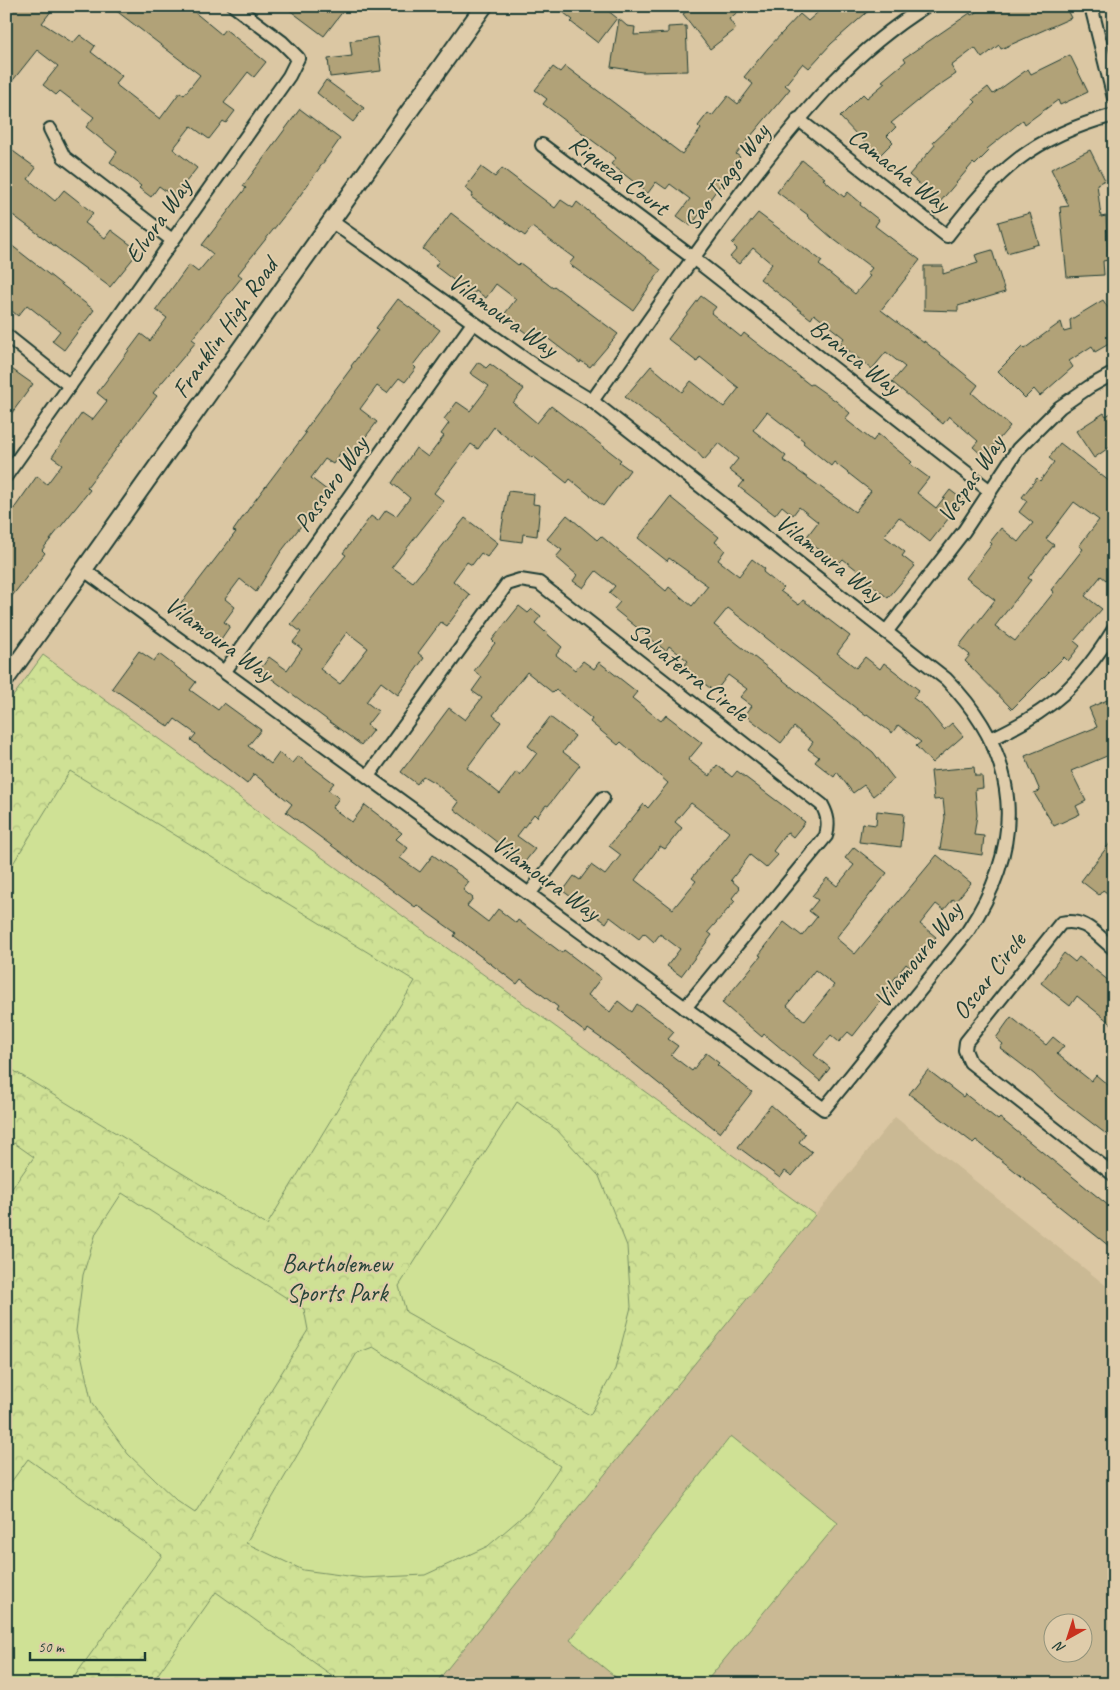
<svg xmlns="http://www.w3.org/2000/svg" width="1120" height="1690" font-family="Caveat,sans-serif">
  <defs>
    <pattern id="park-crowns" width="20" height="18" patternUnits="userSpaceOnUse" patternTransform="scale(1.25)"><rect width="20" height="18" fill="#cfe195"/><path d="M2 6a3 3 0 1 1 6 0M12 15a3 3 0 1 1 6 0" fill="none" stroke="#b1c281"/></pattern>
  </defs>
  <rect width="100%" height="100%" fill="#dbc7a3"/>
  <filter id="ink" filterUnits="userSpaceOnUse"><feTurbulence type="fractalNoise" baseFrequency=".02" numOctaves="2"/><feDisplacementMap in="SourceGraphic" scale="10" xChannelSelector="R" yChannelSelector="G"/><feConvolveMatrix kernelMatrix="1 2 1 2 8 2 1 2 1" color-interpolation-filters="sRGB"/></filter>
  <g filter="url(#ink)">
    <!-- built -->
    <path fill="#cab994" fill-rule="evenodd" d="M895,1117L1114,1292V1684H435ZM1052,1622H1082V1652H1052Z"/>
    <!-- park -->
    <path fill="url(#park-crowns)" stroke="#778f64" d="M43,655L815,1215L435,1684H6V706Z"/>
    <!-- garden -->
    <g fill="#cfe195" stroke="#778f64">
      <path d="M70,771L415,981L267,1225L6,1066V875Z"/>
      <path d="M517,1102L557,1130L599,1176L627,1246L631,1307L615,1369L590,1415L406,1312L399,1286Z"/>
      <path d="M14,1143L34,1157L6,1197V1153Z"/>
      <path d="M122,1193L304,1309L308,1330L195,1513L177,1501L128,1454L92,1404L76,1331L83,1275L96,1233Z"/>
      <path d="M373,1347L560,1466L530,1510L488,1546L425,1575L363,1578L303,1570L246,1543L357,1353Z"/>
      <path d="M731,1436L838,1523L704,1684H624L570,1640Z"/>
      <path d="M28,1459L162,1555L69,1684H6V1489Z"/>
      <path d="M216,1592L344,1684H151Z"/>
    </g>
    <!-- building -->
    <g fill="#b1a278" stroke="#1f3d34" fill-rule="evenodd">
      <path d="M10,6H55L42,23L73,43L80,35L95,46L91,52L122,76L115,84L160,119L180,92L184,95L200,75L110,6H187L221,34L225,29L266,62L254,77L248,72L224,103L235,111L226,123L223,121L209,139L191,126L173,149L197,168L174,197L159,186L151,197L139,188L141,186L110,162L117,152L86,127L94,117L60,91L56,95L43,85L58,66L37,50L6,89V12Z"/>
      <path d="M284,6H347L324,36Z"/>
      <path d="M555,6H602L617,18L598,43L571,22L573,20Z"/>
      <path d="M694,6H745L729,19L736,29L710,49L683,14Z"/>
      <path d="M825,6H874L831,44L809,68L803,63L785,85L790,89L736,154L740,157L691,226L677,216L690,199L670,184L666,189L656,182L648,193L611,164L616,158L543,104L547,99L535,90L553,67L560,72L565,66L682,154L701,129L698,126L708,113L712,116L728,96L738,104L753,84L744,77L768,48L800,14L808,21Z"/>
      <path d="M988,6H1065L1071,18L1001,49L999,45L982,58L975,48L951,66L956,74L929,92L891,123L896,127L887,136L893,142L878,157L840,117L863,94L867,98L885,83L882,81L906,61L904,58L970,13L971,15Z"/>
      <path d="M619,19L627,26L635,27L634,35L668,33V27L686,26L688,71L642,72L611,67Z"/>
      <path d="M377,37L381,71L330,77L328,59L352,56L350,41Z"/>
      <path d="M1070,55L1088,92L1060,105L1058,100L1025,124L1023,120L987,149L989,151L975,165L973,163L940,202L909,175L935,145L933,142L976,102L973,99L988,87L993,94L1028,69L1031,74Z"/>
      <path d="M326,80L364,108L353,122L317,93Z"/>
      <path d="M300,109L340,139L296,201L238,274L242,277L192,339L196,342L153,393L157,396L87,487L90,490L42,550L45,553L6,604V520L37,476L47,484L62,464L52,457L82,413L92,420L107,401L97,393L141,334L150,341L167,318L156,310L189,265L198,272L213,254L202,245L246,188L243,186Z"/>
      <path d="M6,146L36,168L28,179L55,201L64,190L93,213L85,223L105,238L111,230L139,251L110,287L6,210Z"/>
      <path d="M1090,150L1105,180L1097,184L1101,217L1106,216L1108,260L1103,261L1104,275L1067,277L1060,207L1069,206L1051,169Z"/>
      <path d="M802,160L825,178L823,179L844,197L848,192L861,203L860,205L879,220L875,226L920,260L881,310L924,343V341L978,385L972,393L1010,426L984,457L973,447L978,441L949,416L943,424L892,382L905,367L886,352L872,369L840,344L844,338L814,314L811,319L760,279L772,264L753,248L739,264L730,257L737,249L732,244L758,213L822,261L819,265L855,294L870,276L867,274L872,268L832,238L807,216L808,215L777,192Z"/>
      <path d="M481,167L495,177L502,168L555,208L561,200L573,208L577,202L661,270L633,310L569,264L574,258L532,227L525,236L471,197L473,194L465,188Z"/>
      <path d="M451,213L518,265L520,263L553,288L554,286L618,334L590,367L581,361L580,363L542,334L537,341L503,316L516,299L496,284L486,298L476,291L473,295L435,266L439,261L423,249Z"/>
      <path d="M1030,213L1039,244L1007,253L998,222Z"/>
      <path d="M6,241L94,310L64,350L52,341L60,331L27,305L18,316L6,306Z"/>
      <path d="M992,250L1005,292L958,306V311L924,310V266H943V274L978,263L975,255Z"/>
      <path d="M701,296L716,307L711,313L741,337L744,333L810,385L812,384L836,401L850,413L845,419L873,441L878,434L912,462L910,464L929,478L917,493L936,508L950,490L963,500L930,542L899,517L884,536L905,552L902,556L915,566L888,598L869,583L871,581L843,559L838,564L805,539L818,522L799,507L793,515L782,506L775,515L739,487L744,481L729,470L738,459L719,443L704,460L696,451L625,397L651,366L682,392L691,381L724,407L739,388L700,357L697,362L668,339ZM767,412L804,441L803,443L831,466L834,462L871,491L855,512L783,460L786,456L753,430Z"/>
      <path d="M398,299L440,330L413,365L416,368L405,382L399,378L387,393L377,386L360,409L377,422L349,458L341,452L333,464L325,459L311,478L328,491L280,553L256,592L240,579L225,599L235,607L224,622L230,626L219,642L176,610L236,532L233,531L250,507L306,433L304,432L314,418L352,367L351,366L378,330L376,328Z"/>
      <path d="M1103,300L1114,317V341L1095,352L1092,346L1069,361L1073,367L1040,396L1034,389L1025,398L998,371L1022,347L1024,349L1061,322L1064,332L1071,330L1070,320Z"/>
      <path d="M478,362L486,368L490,364L524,389L513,403L537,423L551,406L621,460L619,462L630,470L603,506L570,479L567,483L533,456L532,458L494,427L478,449L471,444L434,493L444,501L392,567L413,582L465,518L498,543L487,557L481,553L472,565L467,562L453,581L470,595L447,626L441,622L418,653L424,658L398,695L381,682L366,702L378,711L367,725L373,730L361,745L260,670L269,657L287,670L302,649L293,642L301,632L291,624L346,555L343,553L371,516L378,521L386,510L396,516L410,498L392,483L416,448L428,457L444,436L441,434L449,423L444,419L457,402L470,411L489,386L470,373ZM347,632L368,648L340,684L320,669Z"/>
      <path d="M6,365L33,384L6,421Z"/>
      <path d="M1114,411V444L1094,458L1076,431L1104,413L1106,416Z"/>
      <path d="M1060,443L1114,485V570L1106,580L1101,576L1085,596L1102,609L1074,641L1080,646L1068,661L1064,657L1012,709L965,661L970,655L959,646L995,600L966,578L992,544L990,542L1001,528L1018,542L1033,523L1019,512L1027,501L1022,497L1037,478L1040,481L1054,462L1049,458ZM1074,502L1099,520L1079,546L1083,549L1051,590L1054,592L1015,641L995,626L1031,580L1028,578L1054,545L1046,539Z"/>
      <path d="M508,491L534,494L533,504L540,505L537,536L523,534L522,542L500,539Z"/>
      <path d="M670,497L719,537L715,542L725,550L718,560L739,576L752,559L765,569L763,572L783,588L780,591L799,605L803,600L850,636L837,653L856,668L865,657L880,669L884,663L919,690L913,698L924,706L944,730L952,723L963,736L932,763L916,746L921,742L898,725L892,733L867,714L866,716L728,608L714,625L873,752L894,779L873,796L864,785L853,793L837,772L834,777L815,762L819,757L808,749L813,742L794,727L781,743L745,715L752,706L740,697L747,689L728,675L715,692L683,667L688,661L669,646L666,651L614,609L620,602L609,593L615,586L596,571L583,588L573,581L577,575L556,557L562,550L547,539L567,515L597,540L601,536L666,591L669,587L692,606L708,586L669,558L667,561L638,538Z"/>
      <path d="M519,606L528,613L532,609L541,616L535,623L562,647L556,655L575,670L583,661L594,669L599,662L637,692L632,698L661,721L666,715L702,743L688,760L709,776L717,765L732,777L737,771L805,822L793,837L787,832L773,851L778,855L766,868L750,855L731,880L740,888L732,898L735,901L708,932L712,935L681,976L667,966L680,949L660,934L654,942L644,933L639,939L610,917L606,923L563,891L574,876L580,880L591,865L605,875L621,855L609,846L644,804L648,808L668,783L621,742L618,745L590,722L592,719L556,690L553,693L527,672L493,715L501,722L467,768L500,794L516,772L520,775L537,753L528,746L550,717L575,736L563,752L580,765L548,806L546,805L537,817L534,814L517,836L535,849L524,863L454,809L459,802L435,783L423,776L417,784L401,772L449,708L465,720L482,698L472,691L482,677L474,671L495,643L492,640ZM691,803L729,832L692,878L696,881L673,909L635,880L660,846L665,849L682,828L675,822Z"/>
      <path d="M139,651L154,661L159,654L196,682L190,690L218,710L224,703L261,730L248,746L271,764L279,753L292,763L298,756L334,783L328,790L339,798L332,808L352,822L365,805L402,833L396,839L408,848L400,858L420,872L433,855L469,882L463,890L473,898L467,906L488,922L498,909L516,923L518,920L562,953L564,950L601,978L588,995L610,1012L618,1001L632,1012L637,1004L665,1024L674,1032L668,1039L678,1046L671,1055L692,1071L706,1053L719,1063L717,1065L752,1092L720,1133L612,1046L588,1029L586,1033L556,1010L558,1007L521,979L517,984L454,936L456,933L417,905L415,907L286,812L292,804L254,774L247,784L191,740L196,734L175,719L169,727L112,688Z"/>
      <path d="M1114,697V753L1071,771L1086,801L1076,806L1080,814L1054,826L1034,793L1040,791L1025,756L1097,727L1089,708Z"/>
      <path d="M974,767L975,776H982L983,788L975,789L977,815L974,835L984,836L982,855L940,849L945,818L943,799L934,800L931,771Z"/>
      <path d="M877,811L904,814L901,847L859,842L862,823L876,825Z"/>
      <path d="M1114,838V898L1103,890L1099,895L1081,881Z"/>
      <path d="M854,847L887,873L836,938L855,954L937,855L971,883L956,901L953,899L944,910L936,904L920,924L936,937L912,969L906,964L892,982L894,984L853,1036L848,1032L839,1042L831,1035L814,1055L830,1068L820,1081L764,1034L762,1037L722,1003L761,956L759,955L784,922L802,936L817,917L809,911L818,900L812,896L827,878L837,886L854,865L845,858ZM815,970L834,985L805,1021L787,1006Z"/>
      <path d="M1064,953L1075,962L1079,957L1114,985V1026L1077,996L1070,1006L1041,983Z"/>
      <path d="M1011,1017L1046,1045L1053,1037L1064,1046L1057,1054L1091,1081L1096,1075L1114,1090V1140L1058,1097L1034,1074L1000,1048L1003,1044L996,1038Z"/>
      <path d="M928,1070L963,1097L965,1094L998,1120L1000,1118L1114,1210V1250L976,1140L973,1143L909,1094Z"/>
      <path d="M771,1105L805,1134L799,1142L812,1152L792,1176L785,1171L780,1178L738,1147Z"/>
    </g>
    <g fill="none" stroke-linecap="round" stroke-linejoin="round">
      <defs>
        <path id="service" d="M447,1684L453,1682L472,1684"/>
        <g id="minor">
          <path d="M1091,6L1114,98"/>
          <path d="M798,119L947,236C998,170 1031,137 1114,115"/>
          <path d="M50,129L64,157L172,240"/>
          <path d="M542,145L693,258L990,491"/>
          <path d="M6,335L70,386"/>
          <path d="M592,401C646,325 699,247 756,173C807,108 854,51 926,6"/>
          <path d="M6,476L289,76L298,58L282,42L234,6"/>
          <path d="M84,570L824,1109L968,931C1027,842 1021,755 946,679L592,401L539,369L331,221"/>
          <path d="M886,632L964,531L1018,449L1060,407L1089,387L1114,373"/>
          <path d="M225,671L473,323"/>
          <path d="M991,739C1051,711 1079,686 1114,629"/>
          <path d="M368,776L507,584L520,580L539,583L822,805C828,816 829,824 826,836L685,1008"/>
          <path d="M529,894L603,798"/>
          <path d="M1114,949C1095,934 1086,918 1061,923L966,1042L965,1050L970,1062L1114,1175"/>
        </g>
        <path id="tertiary" d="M6,679L484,6"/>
      </defs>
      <!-- service casing -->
      <use href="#service" stroke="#1f3d34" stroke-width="10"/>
      <!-- minor casing -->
      <use href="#minor" stroke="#1f3d34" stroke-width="16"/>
      <!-- tertiary casing -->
      <use href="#tertiary" stroke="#1f3d34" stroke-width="20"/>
      <!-- service -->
      <use href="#service" stroke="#dfccaa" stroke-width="6"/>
      <!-- minor -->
      <use href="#minor" stroke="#dfccaa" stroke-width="12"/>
      <!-- tertiary -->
      <use href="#tertiary" stroke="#dfccaa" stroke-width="16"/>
    </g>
  </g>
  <g text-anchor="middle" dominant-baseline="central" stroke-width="4" stroke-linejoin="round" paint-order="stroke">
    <!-- street labels -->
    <g font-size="25" fill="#1f3d34" stroke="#dfccaa">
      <text transform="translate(899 170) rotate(38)">Camacha Way</text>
      <text transform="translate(619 175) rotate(37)">Riqueza Court</text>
      <text transform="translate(726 177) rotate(-53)">Sao Tiago Way</text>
      <text transform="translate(158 221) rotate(-55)">Elvora Way</text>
      <text transform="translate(503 315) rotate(35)">Vilamoura Way</text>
      <text transform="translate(225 328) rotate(-55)">Franklin High Road</text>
      <text transform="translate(855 357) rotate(38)">Branca Way</text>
      <text transform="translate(971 479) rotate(-56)">Vespas Way</text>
      <text transform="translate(331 484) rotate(-55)">Passaro Way</text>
      <text transform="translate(829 558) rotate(38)">Vilamoura Way</text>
      <text transform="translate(219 639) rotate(36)">Vilamoura Way</text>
      <text transform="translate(689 672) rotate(38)">Salvaterra Circle</text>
      <text transform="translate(546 878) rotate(36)">Vilamoura Way</text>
      <text transform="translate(918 955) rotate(-52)">Vilamoura Way</text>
      <text transform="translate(989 976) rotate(-52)">Oscar Circle</text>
    </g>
    <!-- park labels -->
    <g font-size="25" fill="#284539" stroke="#dfccaa">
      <text x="337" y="1264">Bartholemew<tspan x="337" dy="29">Sports Park</tspan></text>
    </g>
  </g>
  <!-- margin -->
  <rect width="1120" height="1690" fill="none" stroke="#dfccaa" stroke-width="25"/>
  <rect x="12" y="12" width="1095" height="1665" fill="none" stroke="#1f3d34" stroke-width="2" filter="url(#ink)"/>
  <!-- north arrow -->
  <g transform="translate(1068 1638) rotate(219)"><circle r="24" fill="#dfccaa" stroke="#92937b"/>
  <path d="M0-4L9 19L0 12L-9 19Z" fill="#c8321e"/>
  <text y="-8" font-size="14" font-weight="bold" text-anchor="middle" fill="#1f3d34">N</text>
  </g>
  <!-- scale -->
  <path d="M30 1652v8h115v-8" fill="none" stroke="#1f3d34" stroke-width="2.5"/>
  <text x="38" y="1652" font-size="15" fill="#1f3d34" stroke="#dfccaa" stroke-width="4" paint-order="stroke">50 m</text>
</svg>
